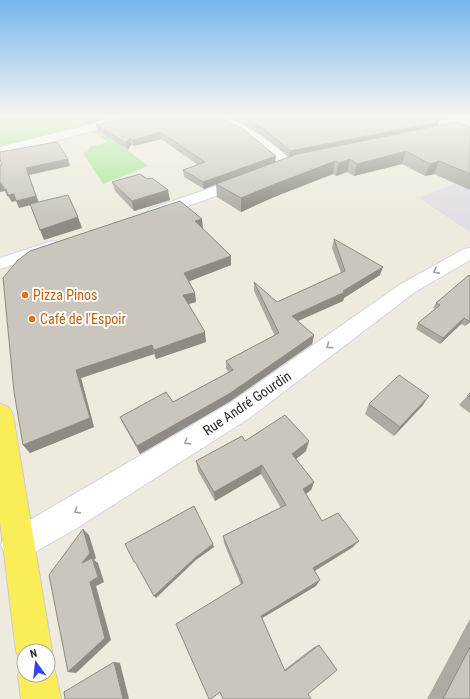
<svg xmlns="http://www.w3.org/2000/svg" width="470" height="699" font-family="'Roboto Condensed',sans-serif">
  <rect width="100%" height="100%" fill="#eeeadd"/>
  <!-- industrial -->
  <path fill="#e2dee6" d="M470,136V232L419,198L463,180Z"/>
  <!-- green -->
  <g fill="#a5e897">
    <path d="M0,117H88L95,124L0,147Z"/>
    <path d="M97,130L126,149L148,166L103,184L83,153L88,151L90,147L108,142L92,131Z"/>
  </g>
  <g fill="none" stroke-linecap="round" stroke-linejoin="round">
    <defs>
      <g id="minor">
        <path d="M121,117H140L139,119L0,155V147Z"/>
        <path d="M210,117C215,117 221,117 226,118C246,124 281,147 293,164L292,167H282L263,149L244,134Z"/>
        <path d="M245,176L250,177L252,180L250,183L205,200L155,217L150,215L147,212L150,209Z"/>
        <path d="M52,241L58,242L60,246L58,250L0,269V258Z"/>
        <path d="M470,248V260L415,292L248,419L77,528L28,556L17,561L6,556L1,545L6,534L230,403L401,284L464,249Z"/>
      </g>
      <path id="major" d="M0,404L9,407L13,415L52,651L48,661H51L56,675L61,699H21L18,675L22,665L16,651L0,521ZM24,651H48V675H24Z"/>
    </defs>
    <!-- minor casing -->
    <use href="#minor" stroke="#d2d3e5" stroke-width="2"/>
    <!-- major casing -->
    <use href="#major" stroke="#ccc" stroke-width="2"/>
    <!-- minor -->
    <use href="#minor" fill="#fff" fill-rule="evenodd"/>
    <!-- major -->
    <use href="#major" fill="#f9ed58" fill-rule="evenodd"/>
  </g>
  <!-- wall -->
  <g fill="#aeaaa3">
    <path d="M78,117H113L87,124Z"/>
    <path d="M126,117L276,156L275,162L289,157L263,136L244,124L225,117H454L437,121L438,126L470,127V190L434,174L425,176L402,164L354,176L347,172L336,176L333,174L274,197L241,212L217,197L216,184L204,189L184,177L183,170L198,165L161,139L134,146L131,145L128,150L98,131L96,125Z"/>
    <path d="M112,182L170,200L134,211L115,191Z"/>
    <path d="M202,228L231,256V265L189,281L195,293L196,302L188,304L206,342L156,359L154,354L81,378L94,427L30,453L23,445L3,278L203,228Z"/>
    <path d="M334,239L380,275L344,298L343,301L298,321L314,335L312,344L229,402L140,454L123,424L120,417L173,402L207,384L229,372L226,369V361L275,336L254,291V282L277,302L341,273L332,248Z"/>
    <path d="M470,276V322L465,326L461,324L440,344L416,329L418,323L435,309L433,308L436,303Z"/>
    <path d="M470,393V413L459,405Z"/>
    <path d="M369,404L423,405L394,436L365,414Z"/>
    <path d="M306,451L296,459L314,482L311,490L306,494L322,521L353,547L315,571L316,586L262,618L284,670L314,647L319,645L337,670L223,699L241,585L224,543L223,536L281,508L261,474L215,501L198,471L196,461Z"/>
    <path d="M470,619V699H427Z"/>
  </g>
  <!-- shaded-wall -->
  <g fill="#8d8b84">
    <path d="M86,117H113L87,124L85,118Z"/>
    <path d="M427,117H454L425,124Z"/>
    <path d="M439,122L437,128L289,157L290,151Z"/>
    <path d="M160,132L161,139L134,146L133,140Z"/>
    <path d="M130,138L131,145L128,150L126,143Z"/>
    <path d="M406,151L402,164L354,176L357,164Z"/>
    <path d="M276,156L275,162L204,189L203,182Z"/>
    <path d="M68,159L70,166L29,175L39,203L19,208L16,201L12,202L8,196H7L5,191L0,192V184H2L6,189L14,194L26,168Z"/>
    <path d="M350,159L347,172L336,176L339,163Z"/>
    <path d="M335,161L333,174L274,197L241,212V198L275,184Z"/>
    <path d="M439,161L434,174L425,176L430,164Z"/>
    <path d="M168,190L170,200L134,211L132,201Z"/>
    <path d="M78,217L82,228L44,240L40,230Z"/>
    <path d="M202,219L203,228L195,230V221Z"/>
    <path d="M231,256V265L185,283L184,273Z"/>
    <path d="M383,267L380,275L344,298L343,301L291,324L292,316L343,291Z"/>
    <path d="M195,293L196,302L185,305L183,295Z"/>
    <path d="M464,318L461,324L440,344L443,338Z"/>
    <path d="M470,319V322L465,326L469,321Z"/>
    <path d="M205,332L206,342L156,359L154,350Z"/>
    <path d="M314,335L312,344L229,402L140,454L137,446Z"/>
    <path d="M152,345L154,354L81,378L94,427L30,453L23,445L76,370Z"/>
    <path d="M429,396L423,405L394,436L400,427Z"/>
    <path d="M309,441L306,451L290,464L292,454Z"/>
    <path d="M262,465L261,474L215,501L214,492Z"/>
    <path d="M314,482L311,490L300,498L303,489Z"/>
    <path d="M83,529L89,535L96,558L94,560L98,563L104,582L96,586L111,640L76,673L68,672L82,563Z"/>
    <path d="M359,541L353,547L309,574L313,568Z"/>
    <path d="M213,544L214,547L196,560L156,598L154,596L196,557Z"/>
    <path d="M320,580L316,586L259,620L261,616Z"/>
    <path d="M114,662L120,663L129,699H123Z"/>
  </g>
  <!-- building -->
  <g fill="#cac6bd" stroke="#8d8b84">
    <path d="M126,117H220L243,129L276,156L203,182L183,170L205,162L160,132L133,140L130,138L126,143L96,125Z"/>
    <path d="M244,117H427L439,122L290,151L264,129Z"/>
    <path d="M457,122L470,127V174L439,161L430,164L406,151L357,164L350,159L339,163L335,161L275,184L241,198L216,184L297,154Z"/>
    <path d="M57,142L68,159L26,168L36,196L16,201L14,194L8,195L6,189H4L2,184H0V165H2L0,159V152Z"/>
    <path d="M140,174L147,179L152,178L168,190L132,201L112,182Z"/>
    <path d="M68,195L78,217L40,230L30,204Z"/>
    <path d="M180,201L202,219L195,221L231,256L184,273L195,293L183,295L205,332L154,350L152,345L76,370L90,418L23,445L14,392L3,278L17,261L30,251Z"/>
    <path d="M334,239L383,267L343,291L345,292L292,316L314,335L229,394L137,446L120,417L166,392L173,402L207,384L233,370L226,361L279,333L254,282L277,302L345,271Z"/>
    <path d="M469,275L470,276V319L469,321L464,318L443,338L418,323L440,305L436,303Z"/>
    <path d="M399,375L429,396L400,427L369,404Z"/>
    <path d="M470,393V397L467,396Z"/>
    <path d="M285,415L309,441L292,454L314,482L303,489L322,521L338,513L359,541L313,568L320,580L261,616L285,671L319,645L337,670L308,694L311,699H223L220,692L211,699H209L176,624L243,583L223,536L286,505L262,465L214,492L196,461L242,436L245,441Z"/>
    <path d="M194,506L213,544L196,557L154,596L135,562H134L125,544Z"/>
    <path d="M83,529L90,553L82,563L92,558L98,577L90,582L105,638L68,672L49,575Z"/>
    <path d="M470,647V699H443Z"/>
    <path d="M114,662L123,699H65L64,692Z"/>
  </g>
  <!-- one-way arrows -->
  <defs><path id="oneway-chevron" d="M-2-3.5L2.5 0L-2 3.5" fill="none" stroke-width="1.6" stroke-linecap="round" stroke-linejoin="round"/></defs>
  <g stroke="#a0a0a0">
    <use href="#oneway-chevron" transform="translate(436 271) rotate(152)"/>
    <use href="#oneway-chevron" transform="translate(329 346) rotate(144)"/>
    <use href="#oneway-chevron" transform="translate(187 442) rotate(148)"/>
    <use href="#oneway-chevron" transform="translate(77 511) rotate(148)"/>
  </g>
  <!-- sky -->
  <linearGradient id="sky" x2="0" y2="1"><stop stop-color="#76b6ee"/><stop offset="0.54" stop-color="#f7f6f0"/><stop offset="1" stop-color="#f7f6f0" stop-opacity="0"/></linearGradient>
  <rect width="470" height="215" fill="url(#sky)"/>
  <!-- markers -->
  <g fill="#e8710a" stroke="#fff" stroke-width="1.5">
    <circle cx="25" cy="295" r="4"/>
    <circle cx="32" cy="319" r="4"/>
  </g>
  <g text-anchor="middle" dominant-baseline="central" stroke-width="4" stroke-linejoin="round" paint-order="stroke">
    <!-- food labels -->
    <g font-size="14" fill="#c56008" stroke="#fff" text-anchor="start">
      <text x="33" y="295">Pizza Pinos</text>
      <text x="40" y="319">Café de l'Espoir</text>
    </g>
    <!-- street labels -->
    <g font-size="14" fill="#2c2c2c" stroke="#fff">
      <text transform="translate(247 403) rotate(-34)">Rue André Gourdin</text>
    </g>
  </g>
  <!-- north arrow -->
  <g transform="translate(36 663) rotate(345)"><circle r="19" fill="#ffffff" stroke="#ababab"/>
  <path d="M0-3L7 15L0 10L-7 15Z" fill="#393fff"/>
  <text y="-6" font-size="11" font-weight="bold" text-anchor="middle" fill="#2c2c2c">N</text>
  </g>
</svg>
